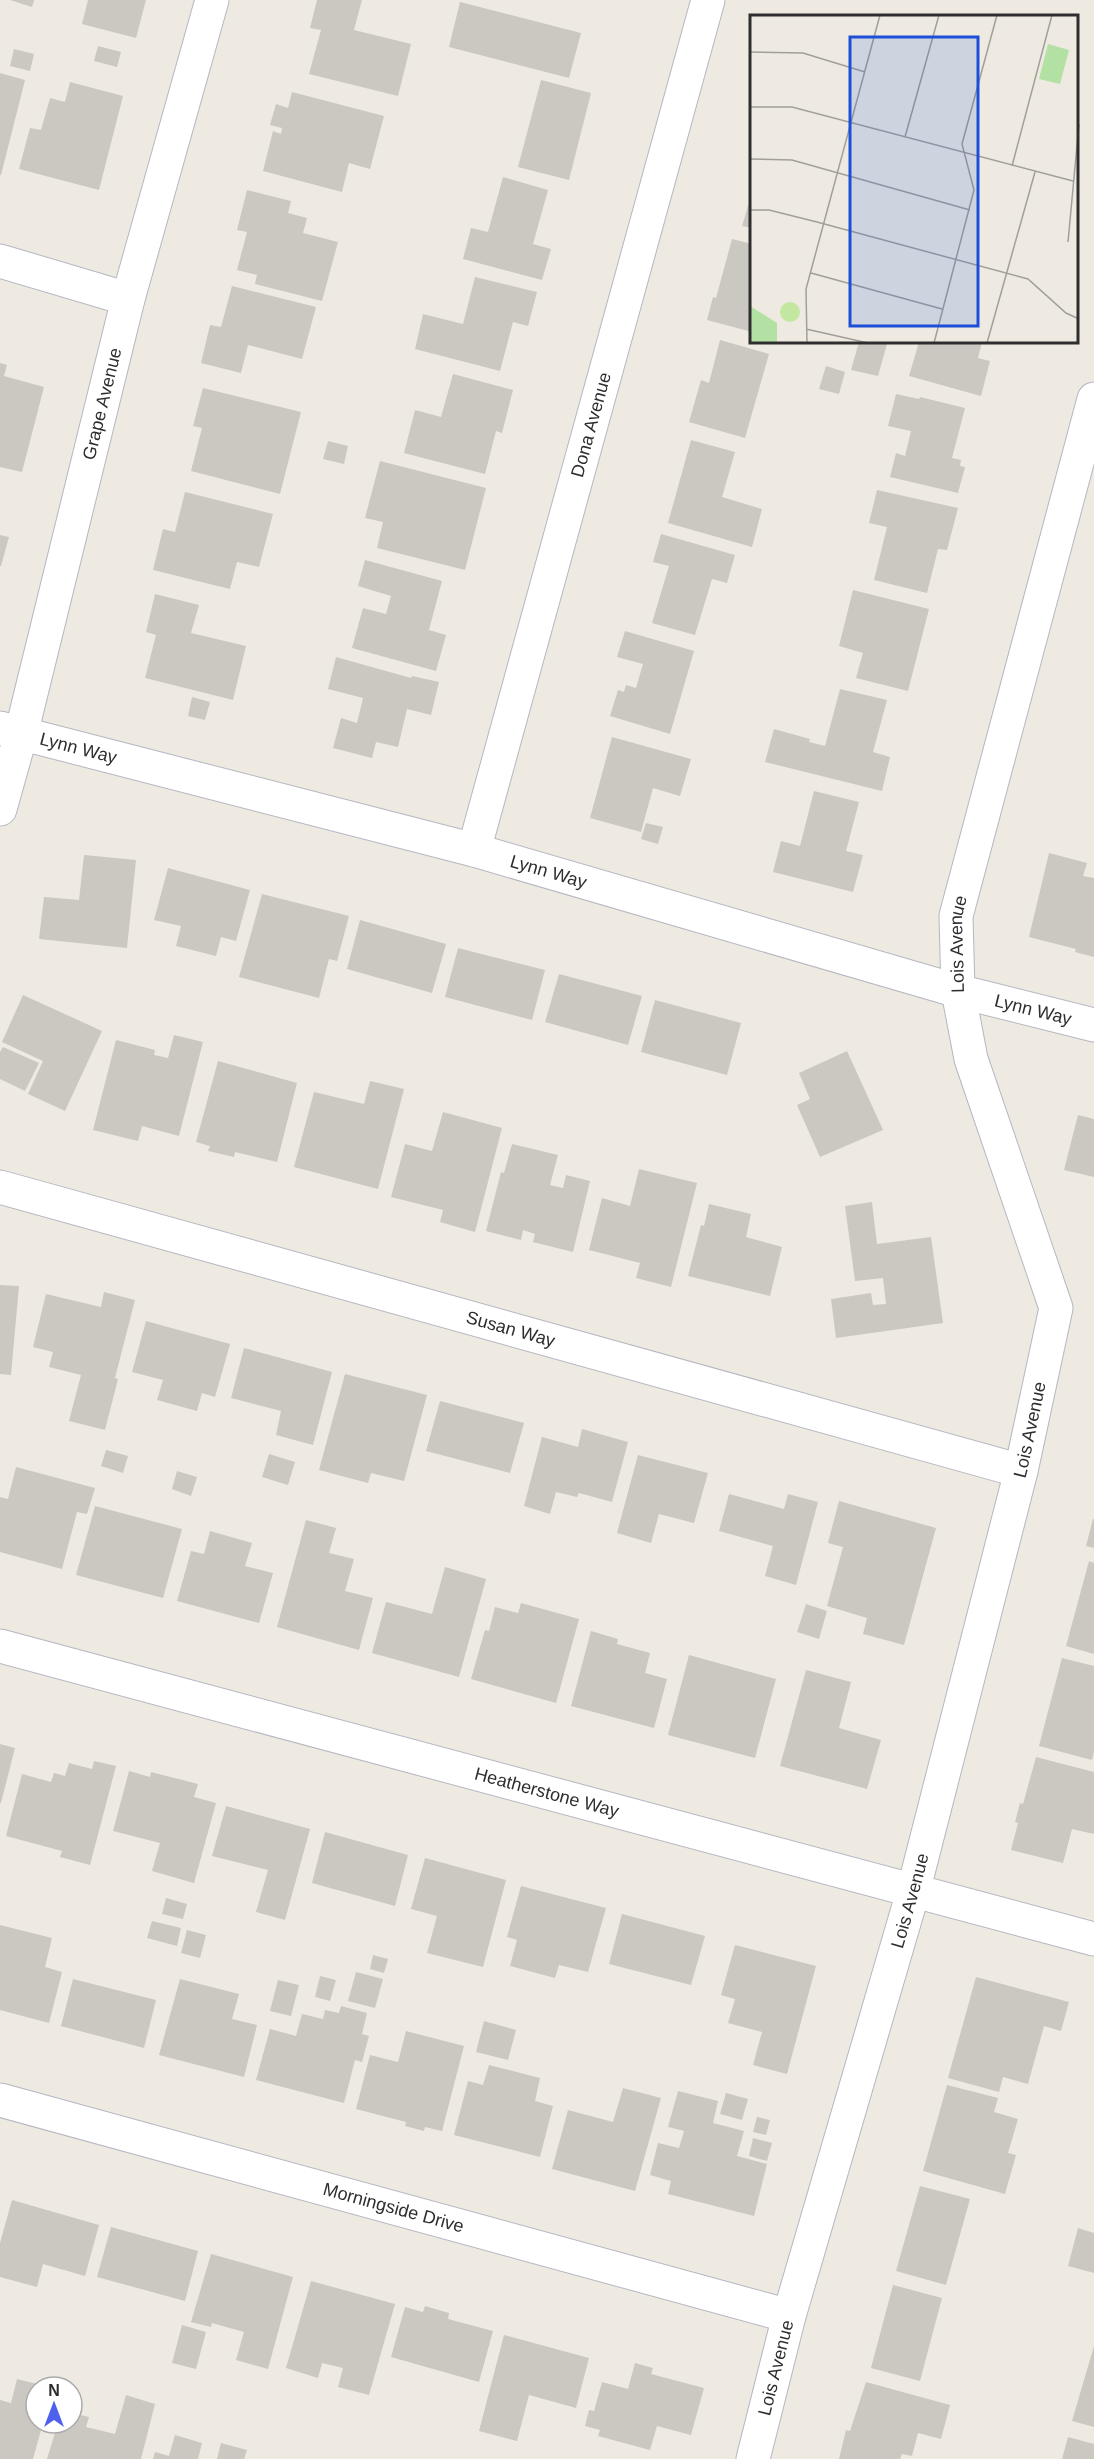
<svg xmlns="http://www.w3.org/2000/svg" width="1094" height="2459" font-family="Helvetica,sans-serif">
  <rect width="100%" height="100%" fill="#eeeae2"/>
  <!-- building -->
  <g fill="#cac8c0">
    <path d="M10,0H34L32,7Z"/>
    <path d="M88,0H146L136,38L82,24Z"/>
    <path d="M317,0H362L354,30L411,44L398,96L309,74L321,30L310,28Z"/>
    <path d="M460,2L581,33L569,78L449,47Z"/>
    <path d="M98,46L121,52L117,67L94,61Z"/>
    <path d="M14,49L34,54L30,71L10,66Z"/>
    <path d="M0,73L25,80L1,175H0Z"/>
    <path d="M541,80L591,93L569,180L518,167Z"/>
    <path d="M70,82L123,96L99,190L19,169L30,128L41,130L50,98L65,102Z"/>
    <path d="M292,92L384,116L370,169L349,163L342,192L263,171L273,131L281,134L282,128L270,125L276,104L288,108Z"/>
    <path d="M503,177L548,190L533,244L551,249L542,280L463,259L471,228L488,232Z"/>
    <path d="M247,190L291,201L288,213L307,218L303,233L338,242L322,301L255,284L257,275L237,270L247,232L237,230Z"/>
    <path d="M752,193V228L742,226Z"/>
    <path d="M732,239L752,244V332L707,320L713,297L716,298Z"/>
    <path d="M475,277L537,292L528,326L513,322L500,371L415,349L423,314L463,324Z"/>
    <path d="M232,286L316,307L302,359L248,345L241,373L201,363L210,325L221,327Z"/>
    <path d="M720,340L769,354L745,438L689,422L701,380L709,383Z"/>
    <path d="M859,342L887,344L878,376L851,370Z"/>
    <path d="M919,342H982L978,358L990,361L981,396L909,376Z"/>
    <path d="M0,363L7,365L4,376L44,387L22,472L0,467Z"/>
    <path d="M826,366L845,372L839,394L819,389Z"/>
    <path d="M453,374L513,390L502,433L496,431L485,474L404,453L415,410L441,417Z"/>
    <path d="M203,388L301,412L280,494L191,471L202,428L193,426Z"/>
    <path d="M896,394L919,399L920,397L965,408L952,458L961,460L960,466L965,467L958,493L890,477L896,453L905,456L911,431L888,426Z"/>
    <path d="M691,440L735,452L722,497L762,509L752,547L668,523Z"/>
    <path d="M328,441L348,446L344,464L323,459Z"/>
    <path d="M380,461L486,488L465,570L377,548L383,522L365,518Z"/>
    <path d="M877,490L958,508L947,550L938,549L927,593L874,580L887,527L869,523Z"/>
    <path d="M185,492L273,514L259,567L237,562L230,589L153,570L163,529L175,532Z"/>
    <path d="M661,534L735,555L727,583L712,579L695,635L652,623L669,566L653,562Z"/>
    <path d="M0,535L9,537L1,566H0Z"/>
    <path d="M365,560L442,581L429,630L446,635L436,671L352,648L363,608L386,614L391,596L358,586Z"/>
    <path d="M853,590L929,609L908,691L856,678L863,653L839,646Z"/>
    <path d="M155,594L199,605L191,633L246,646L233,700L145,678L156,635L146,632Z"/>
    <path d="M625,631L694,651L670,734L610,716L618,690L624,692L626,685L636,688L643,664L617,657Z"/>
    <path d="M336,657L411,678L412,676L439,682L431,715L407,709L398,747L376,742L372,758L333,748L341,718L357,723L363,698L328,689Z"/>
    <path d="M840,689L887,700L873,752L890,757L882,791L765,762L774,729L810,739L809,742L825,746Z"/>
    <path d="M192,697L210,702L205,720L188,716Z"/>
    <path d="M612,737L691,759L680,796L653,788L641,832L590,818Z"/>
    <path d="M814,791L859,802L846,851L863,855L853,892L773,872L781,841L800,846Z"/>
    <path d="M646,823L663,827L658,844L641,839Z"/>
    <path d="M1049,853L1087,863L1083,876L1094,878V957L1075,952L1076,949L1029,937Z"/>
    <path d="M84,855L136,860L127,948L39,939L44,897L79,900Z"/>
    <path d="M168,868L250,890L236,941L221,937L216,956L176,946L181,926L154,920Z"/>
    <path d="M262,894L349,916L337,961L329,959L319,998L239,977Z"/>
    <path d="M360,920L446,944L432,993L347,969Z"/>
    <path d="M458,948L545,970L532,1020L445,997Z"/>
    <path d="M559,974L642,996L628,1045L545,1022Z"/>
    <path d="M23,995L102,1031L65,1111L28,1094L43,1061L2,1042Z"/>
    <path d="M655,1000L741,1023L727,1075L641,1052Z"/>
    <path d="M174,1035L203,1042L179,1136L142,1126L138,1141L93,1130L116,1040L155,1050L154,1055L168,1058Z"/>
    <path d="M3,1047L39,1063L25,1091L0,1079V1052Z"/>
    <path d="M847,1051L883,1130L820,1157L797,1105L810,1099L799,1073Z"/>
    <path d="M218,1061L297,1083L277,1162L235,1152L234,1157L208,1151L210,1146L196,1142Z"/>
    <path d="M370,1081L404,1089L378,1189L294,1167L314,1092L364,1104Z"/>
    <path d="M443,1112L502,1128L475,1232L440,1222L443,1210L391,1197L405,1144L432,1151Z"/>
    <path d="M1078,1115L1094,1119V1177L1064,1170Z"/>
    <path d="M512,1144L558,1155L550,1185L563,1188L566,1175L590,1181L573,1252L533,1242L535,1234L523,1230L521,1240L486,1231L501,1172L504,1173Z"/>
    <path d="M639,1169L697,1183L671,1287L636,1278L640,1263L589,1250L602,1198L630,1206Z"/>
    <path d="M872,1202L877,1244L931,1237L943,1323L836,1338L831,1299L871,1293L873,1305L886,1304L883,1278L855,1281L845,1206Z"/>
    <path d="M709,1204L751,1214L746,1237L782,1247L770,1296L688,1276L701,1225L704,1226Z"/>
    <path d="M0,1285L19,1286L11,1375L0,1374Z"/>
    <path d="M104,1292L135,1300L115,1378L118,1379L105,1430L69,1421L81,1375L49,1367L53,1352L33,1347L46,1294L101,1307Z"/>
    <path d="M146,1321L230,1344L215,1397L202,1393L197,1411L157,1400L163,1380L132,1372Z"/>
    <path d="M244,1348L332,1372L313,1445L276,1435L281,1411L231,1398Z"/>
    <path d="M345,1374L427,1395L404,1481L371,1473L368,1483L319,1470Z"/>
    <path d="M440,1401L524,1423L510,1473L426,1451Z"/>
    <path d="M582,1429L628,1442L612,1502L579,1493L577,1497L556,1492L550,1514L524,1506L542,1437L578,1447Z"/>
    <path d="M106,1450L128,1456L123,1473L101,1466Z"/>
    <path d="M269,1454L295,1462L288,1485L262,1477Z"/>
    <path d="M638,1455L708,1473L694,1523L659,1514L651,1543L617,1533Z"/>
    <path d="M16,1467L95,1488L87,1514L77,1512L62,1569L0,1552V1497L8,1499Z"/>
    <path d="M177,1471L197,1477L191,1496L172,1489Z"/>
    <path d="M729,1494L784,1509L788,1494L818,1502L796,1585L765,1576L773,1546L719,1531Z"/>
    <path d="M839,1501L936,1528L904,1645L863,1634L867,1618L827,1606L843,1547L828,1543Z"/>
    <path d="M95,1506L182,1529L163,1598L76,1575Z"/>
    <path d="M1093,1519H1094V1548L1086,1546Z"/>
    <path d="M306,1520L336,1528L329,1553L354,1559L345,1591L373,1598L359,1650L277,1627Z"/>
    <path d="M210,1531L252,1543L245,1566L273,1573L259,1623L177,1601L191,1551L204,1554Z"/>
    <path d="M1089,1561L1094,1563V1654L1066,1646Z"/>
    <path d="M445,1567L486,1579L459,1677L372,1653L386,1602L432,1614Z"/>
    <path d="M521,1603L579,1619L556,1703L471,1679L485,1630L489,1631L495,1607L518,1613Z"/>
    <path d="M806,1604L827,1611L819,1639L797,1632Z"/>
    <path d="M591,1631L618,1639L617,1644L650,1653L645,1673L667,1679L654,1728L571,1706Z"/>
    <path d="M689,1655L776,1679L755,1758L668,1735Z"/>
    <path d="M1062,1658L1094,1666V1752L1092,1760L1039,1746Z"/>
    <path d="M806,1670L851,1682L839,1728L881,1740L867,1789L780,1766Z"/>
    <path d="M0,1744L15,1748L1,1803H0Z"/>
    <path d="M1036,1757L1094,1772V1834L1072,1829L1063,1863L1011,1850L1018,1823L1015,1822L1020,1803L1023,1804Z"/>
    <path d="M94,1761L116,1766L90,1865L60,1857L62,1851L6,1836L22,1774L51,1782L54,1773L65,1776L69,1763L92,1769Z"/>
    <path d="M129,1771L150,1777L151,1772L198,1784L194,1797L216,1803L194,1883L152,1871L160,1843L113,1831Z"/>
    <path d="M226,1806L310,1829L285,1920L256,1912L268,1870L212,1856Z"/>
    <path d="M325,1832L408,1855L395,1906L312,1883Z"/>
    <path d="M425,1858L506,1880L483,1967L427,1953L437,1916L411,1909Z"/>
    <path d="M521,1886L606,1908L588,1972L559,1965L555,1978L510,1966L517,1940L507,1937Z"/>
    <path d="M166,1898L187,1904L183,1919L162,1914Z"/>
    <path d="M622,1914L705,1936L691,1985L609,1964Z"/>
    <path d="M152,1921L181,1928L177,1946L147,1938Z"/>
    <path d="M0,1925L52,1938L45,1967L62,1972L49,2023L0,2010Z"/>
    <path d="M187,1930L206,1935L200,1958L181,1953Z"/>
    <path d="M735,1945L816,1966L787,2074L753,2065L762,2032L728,2023L735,1999L721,1995Z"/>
    <path d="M373,1955L388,1959L384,1973L370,1969Z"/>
    <path d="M356,1972L383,1979L375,2008L348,2001Z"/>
    <path d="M320,1976L336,1980L330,2001L315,1997Z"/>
    <path d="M976,1977L1069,2002L1061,2031L1044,2026L1028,2084L1003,2077L999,2092L948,2078Z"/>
    <path d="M73,1979L156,2000L144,2048L61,2026Z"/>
    <path d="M180,1979L239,1994L232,2019L257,2025L244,2077L159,2055Z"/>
    <path d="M278,1980L299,1985L291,2016L270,2011Z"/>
    <path d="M341,2006L367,2013L362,2034L369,2036L362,2062L355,2060L344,2103L256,2080L270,2029L296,2036L302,2014L323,2019L325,2010L339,2013Z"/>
    <path d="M484,2021L516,2030L508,2060L476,2052Z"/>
    <path d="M406,2031L464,2046L442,2131L425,2127L424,2131L405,2126L406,2122L356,2109L370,2055L398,2062Z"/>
    <path d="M489,2065L540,2078L535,2101L553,2106L540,2157L454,2135L468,2081L483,2085Z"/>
    <path d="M947,2085L998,2098L994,2112L1018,2119L1008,2153L1016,2155L1005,2194L923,2171Z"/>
    <path d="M623,2088L661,2098L635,2191L552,2169L568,2110L613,2122Z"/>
    <path d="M678,2091L718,2101L713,2123L744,2131L737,2156L767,2164L754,2216L668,2194L671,2181L650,2175L658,2143L679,2148L684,2131L668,2127Z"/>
    <path d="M726,2093L748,2099L742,2120L720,2114Z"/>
    <path d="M757,2117L770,2120L766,2135L753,2132Z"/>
    <path d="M753,2138L772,2143L767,2161L749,2156Z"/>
    <path d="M920,2186L970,2199L946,2285L896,2271Z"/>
    <path d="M12,2200L99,2225L85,2276L43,2264L37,2287L0,2277V2243Z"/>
    <path d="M111,2227L198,2251L185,2301L97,2277Z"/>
    <path d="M1078,2228L1094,2233V2273L1068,2266Z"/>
    <path d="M211,2254L293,2277L268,2369L236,2360L244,2332L212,2323L211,2327L191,2322Z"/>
    <path d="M311,2281L395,2304L369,2395L338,2387L343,2368L322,2363L318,2378L286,2368Z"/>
    <path d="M893,2285L942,2298L920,2381L871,2368Z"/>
    <path d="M425,2306L449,2313L448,2319L493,2331L479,2382L391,2357L405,2307L423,2312Z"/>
    <path d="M182,2325L206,2332L196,2369L172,2363Z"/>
    <path d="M504,2335L589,2358L576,2408L529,2395L517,2441L479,2431Z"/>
    <path d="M1094,2346V2427L1072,2421Z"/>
    <path d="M635,2363L653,2368L651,2374L704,2388L691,2435L657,2426L650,2450L598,2436L600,2430L585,2426L589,2410L594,2411L602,2382L628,2389Z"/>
    <path d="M17,2379L45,2386L36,2387V2423H43L33,2459H0V2400L11,2403Z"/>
    <path d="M866,2382L950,2405L941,2439L918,2433L912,2456L902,2454L900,2459H839L846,2430L850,2431Z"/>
    <path d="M126,2395L155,2404L141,2459H47L58,2423H72V2413L89,2417L86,2427L115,2434Z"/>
    <path d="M175,2435L202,2443L198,2459H153L155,2452L169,2456Z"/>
    <path d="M1068,2437L1094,2444V2459H1062Z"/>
    <path d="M221,2443L247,2450L244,2459H217Z"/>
  </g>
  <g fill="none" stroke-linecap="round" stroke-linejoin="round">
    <defs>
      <g id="street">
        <path d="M0,261L128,299"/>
        <path id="s1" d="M0,728L474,850L958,991L1094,1025"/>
        <path id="s2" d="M474,850L708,0"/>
        <path id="s3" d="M0,1187L1021,1471"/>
        <path id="s4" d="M0,1646L1094,1939"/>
        <path id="s5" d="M0,2100L789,2316"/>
        <path id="s6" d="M753,2459L789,2316L913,1892L1021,1471L1056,1308L971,1059L958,991L956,916L1094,399"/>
      </g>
      <g id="secondary">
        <path id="s7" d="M0,809L21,734L128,299L212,0"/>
      </g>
    </defs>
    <!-- street casing -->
    <use href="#street" stroke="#b5b7c0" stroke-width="35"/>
    <!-- secondary casing -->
    <use href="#secondary" stroke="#b5b7c0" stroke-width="35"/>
    <!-- street -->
    <use href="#street" stroke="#fff" stroke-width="33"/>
    <!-- secondary -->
    <use href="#secondary" stroke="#fff" stroke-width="33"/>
  </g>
  <g text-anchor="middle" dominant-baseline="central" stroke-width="5" stroke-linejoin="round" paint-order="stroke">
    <!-- street labels -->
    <g font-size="18" fill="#2e2e2e" stroke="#fff">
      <text stroke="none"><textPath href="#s7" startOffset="418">Grape Avenue</textPath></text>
      <text stroke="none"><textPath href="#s2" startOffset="441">Dona Avenue</textPath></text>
      <text stroke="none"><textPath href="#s1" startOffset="81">Lynn Way</textPath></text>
      <text stroke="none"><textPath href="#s1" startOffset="567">Lynn Way</textPath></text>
      <text stroke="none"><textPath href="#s6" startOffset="1570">Lois Avenue</textPath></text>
      <text stroke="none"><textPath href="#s1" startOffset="1071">Lynn Way</textPath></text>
      <text stroke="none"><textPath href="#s3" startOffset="530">Susan Way</textPath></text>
      <text stroke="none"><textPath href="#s6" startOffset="1066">Lois Avenue</textPath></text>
      <text stroke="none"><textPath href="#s4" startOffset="566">Heatherstone Way</textPath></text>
      <text stroke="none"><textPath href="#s6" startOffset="580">Lois Avenue</textPath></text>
      <text stroke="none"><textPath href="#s5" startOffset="408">Morningside Drive</textPath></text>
      <text stroke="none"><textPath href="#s6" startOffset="94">Lois Avenue</textPath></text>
    </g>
  </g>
  <!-- overview -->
  <g transform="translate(750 15)">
    <rect width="328" height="328" fill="#eeeae2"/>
    <path d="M298,29L319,35L310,69L289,64ZM0,291L27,308V328H0Z" fill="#b3e0a3"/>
    <path d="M30 297a10 10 0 1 1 20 0a10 10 0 1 1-20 0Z" fill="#c3e6a0"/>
    <path fill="none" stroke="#a19f9a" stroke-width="1.5" d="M0,37L53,38L115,57M0,92H42L323,166M155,122L189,0M0,144L42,145L220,195M262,151L302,0M0,195H19L67,207L278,264L316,298L329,304M318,227L329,109M61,258L192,294M56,314L118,328M57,328L56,274L130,0M184,328L224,175L212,129L247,0M237,328L285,157"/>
    <path fill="#1d4ed8" fill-opacity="0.15" stroke="#1d4ed8" stroke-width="3" d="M100,22H228V311H100Z"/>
    <rect width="328" height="328" fill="none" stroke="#2e2e2e" stroke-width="3"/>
  </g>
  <!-- north arrow -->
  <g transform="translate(54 2405)"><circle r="28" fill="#ffffff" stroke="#ababab" stroke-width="1.5"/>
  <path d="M0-4.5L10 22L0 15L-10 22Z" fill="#4f60ed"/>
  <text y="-9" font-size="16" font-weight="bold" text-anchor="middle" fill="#2e2e2e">N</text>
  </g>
</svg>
